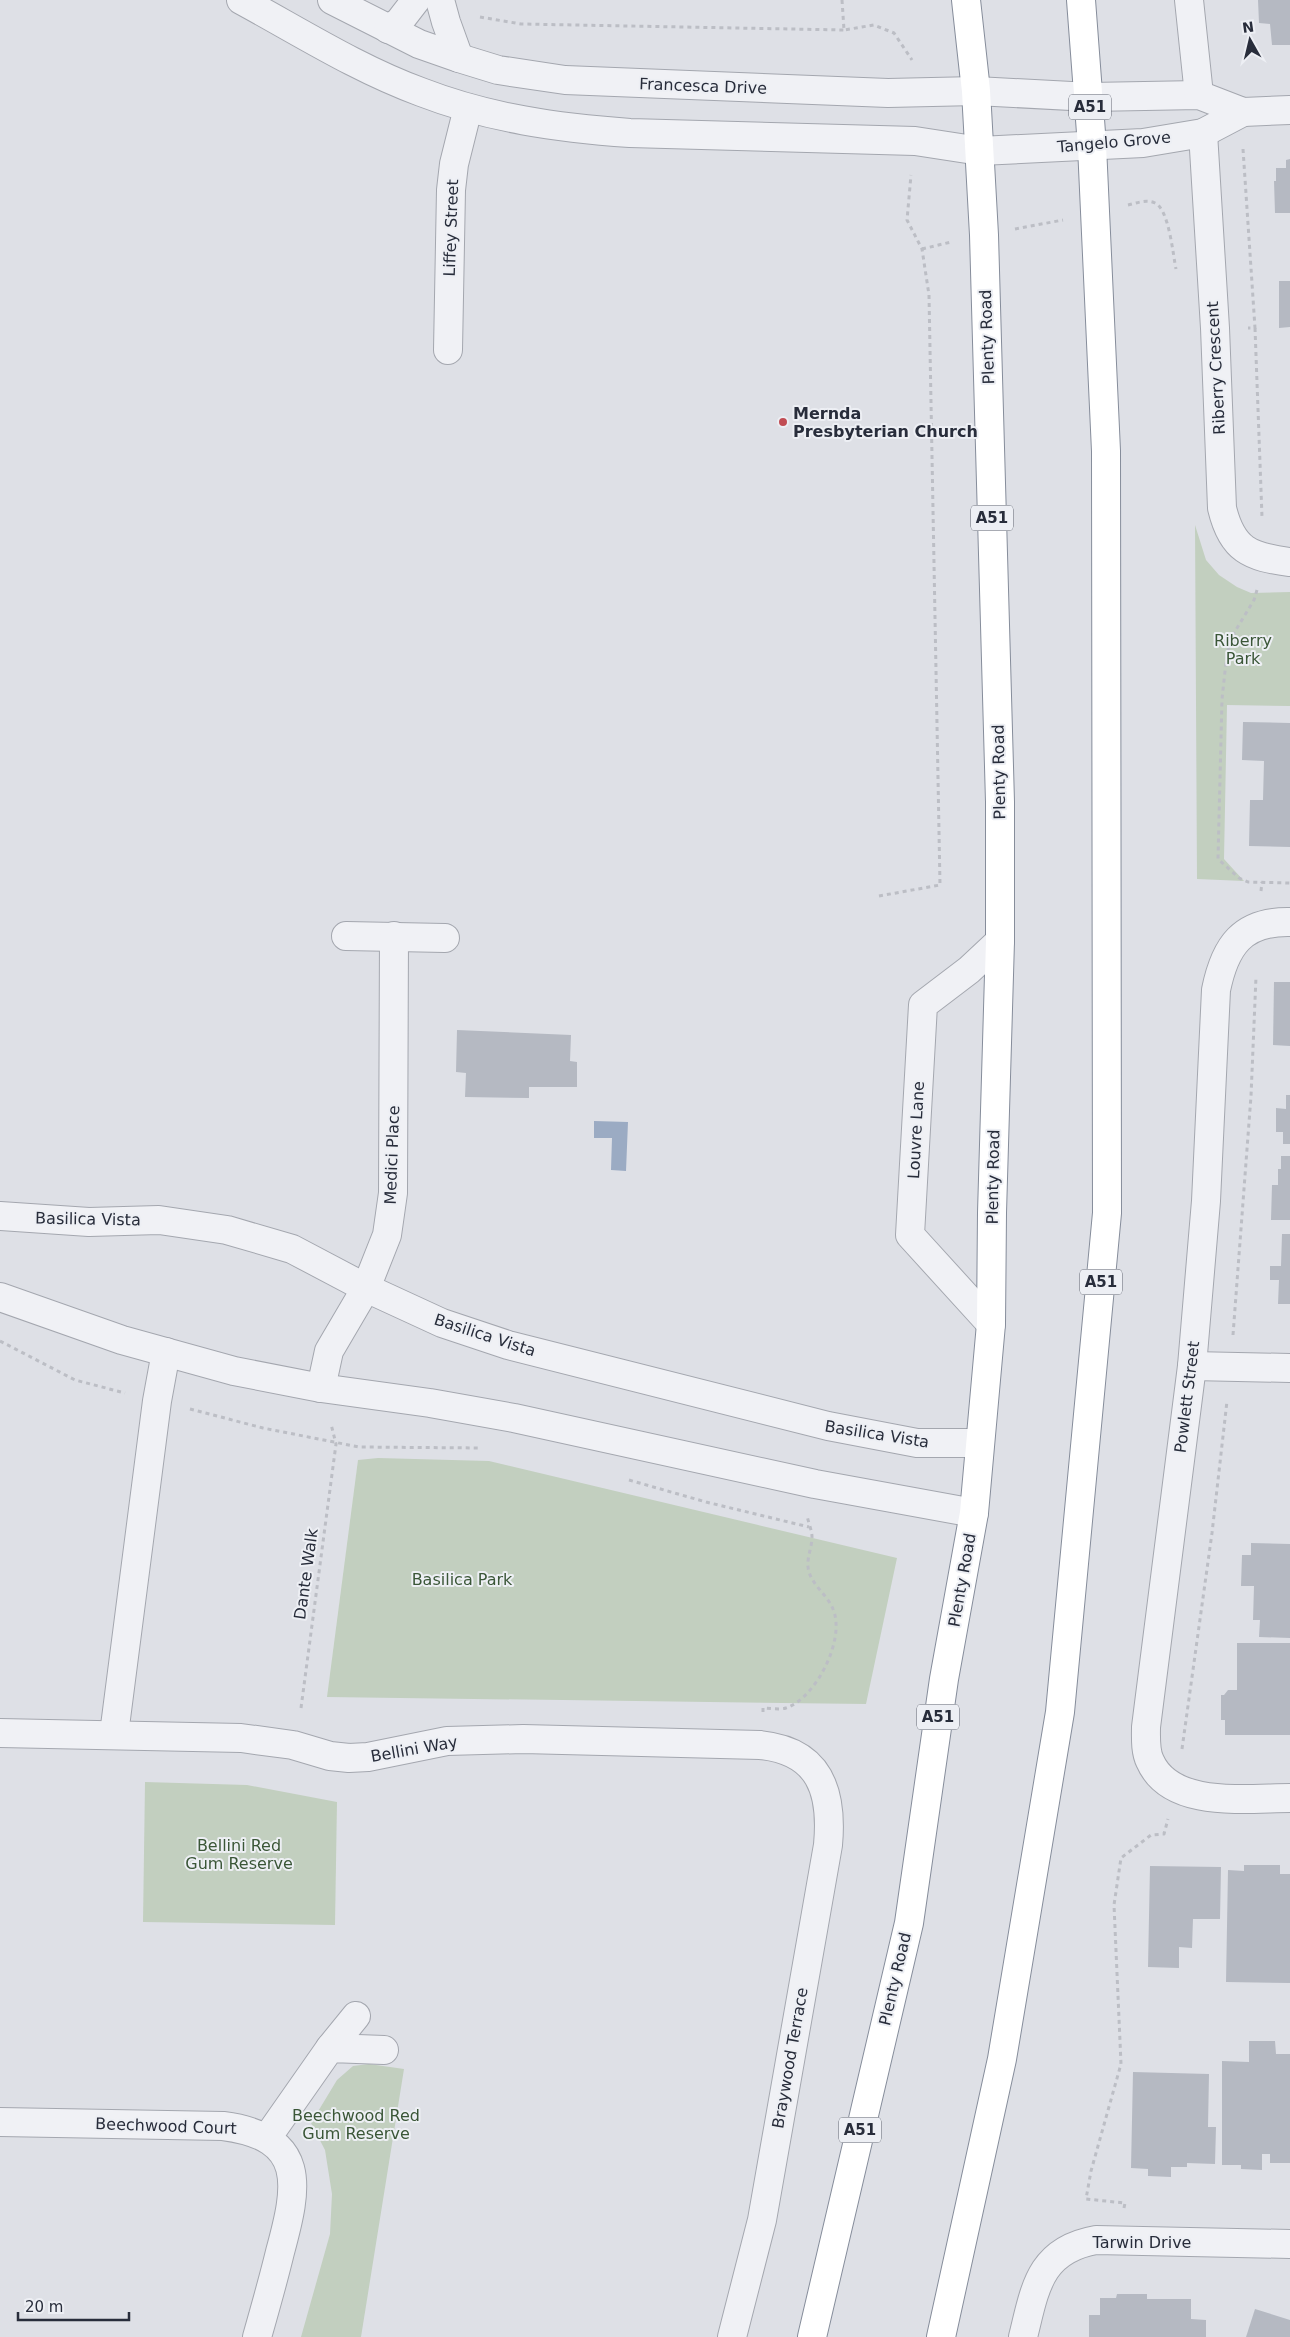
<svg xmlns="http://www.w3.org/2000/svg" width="1290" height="2337" font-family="'DejaVu Sans',sans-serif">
  <rect width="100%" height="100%" fill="#dee0e6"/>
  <!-- green -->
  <g fill="#c2cfbf">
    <path d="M1195,525L1206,560L1219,575L1237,587L1251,593L1290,592V706L1227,705L1224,859L1244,881L1197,879Z"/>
    <path d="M378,1458L489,1461L897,1558L866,1704L327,1697L358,1460Z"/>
    <path d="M145,1782L247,1785L337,1802L335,1925L143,1922Z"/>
    <path d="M369,2064L404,2069L361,2337H301L330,2234L332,2194L325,2150L311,2123L337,2080L353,2066Z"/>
  </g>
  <!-- water -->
  <path fill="#9babc3" d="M594,1121L628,1122L626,1171L611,1170L612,1138H594Z"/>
  <!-- building -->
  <g fill="#b5b9c2">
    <path d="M1258,0H1290V45H1272L1270,24L1259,23Z"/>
    <path d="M1290,159V213H1275L1274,181H1276V168H1286V160Z"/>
    <path d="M1279,281H1290V327L1279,328Z"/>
    <path d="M1243,722L1290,723V847L1249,846L1250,800H1263L1264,761L1242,760Z"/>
    <path d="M1274,982H1290V1046L1273,1045Z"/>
    <path d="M457,1030L571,1035L570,1061L577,1062V1087H529V1098L465,1097L466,1073L456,1072Z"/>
    <path d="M1286,1095H1290V1144H1283V1132H1276V1108L1286,1109Z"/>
    <path d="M1281,1156H1290V1220H1271L1272,1185H1278V1169H1281Z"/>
    <path d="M1282,1234H1290V1304H1278L1279,1280H1270V1266H1281Z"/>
    <path d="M1251,1543L1290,1544V1638L1259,1637L1260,1620H1253L1254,1586H1241L1242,1555H1251Z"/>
    <path d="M1237,1643H1290V1735H1225V1720H1221V1695H1224L1228,1690H1237Z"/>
    <path d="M1244,1865H1280V1874H1290V1983L1226,1982L1228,1870L1244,1871Z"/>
    <path d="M1150,1866L1221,1867L1220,1919H1193L1192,1948L1179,1947V1968L1148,1967Z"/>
    <path d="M1249,2041H1275L1276,2054H1290V2163H1270V2154H1262V2170L1241,2169V2165H1222V2061L1249,2062Z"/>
    <path d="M1133,2072L1209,2074L1208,2127H1216L1215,2164L1187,2163V2167H1171V2177L1148,2176V2169L1131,2168Z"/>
    <path d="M1117,2294H1147V2299H1191V2319L1206,2320V2337H1089V2315H1100V2298H1116Z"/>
    <path d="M1255,2309L1290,2320V2337H1246Z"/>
  </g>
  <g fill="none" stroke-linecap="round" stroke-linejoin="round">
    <defs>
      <g id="minor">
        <path d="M241,0C300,32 358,69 421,92C488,118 558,128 630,133L915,141L980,151L1143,143L1203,133L1243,112"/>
        <path d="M332,0L419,44L459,58L498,70L565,80L888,93L976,91L1090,97L1199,95L1243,112L1290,110"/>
        <path d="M440,0L446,22L459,58"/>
        <path d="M1189,0L1199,95"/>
        <path d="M388,29L399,22L416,0"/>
        <path d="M1203,133L1215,328L1222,508C1232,550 1250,557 1290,562"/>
        <path d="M448,350L451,190L454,164L468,108"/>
        <path d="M1290,922C1242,921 1225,946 1216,990L1206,1201L1192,1366L1146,1727C1146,1737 1145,1751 1150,1761C1171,1809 1247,1798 1290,1798"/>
        <path d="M346,936L445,938"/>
        <path d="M0,1216L89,1222L159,1220L227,1230L292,1249L366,1288L442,1323L508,1345L828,1426L917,1443H979"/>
        <path d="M0,1297L122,1340L234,1371L321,1388L430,1403L514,1418L815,1484L974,1513"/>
        <path d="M991,1324L910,1235L923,1005L969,970L1000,941"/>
        <path d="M1192,1366L1290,1368"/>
        <path d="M321,1388L329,1351L366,1288L387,1235L393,1193L394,936"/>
        <path d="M0,1733L241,1738L293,1745L330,1756L349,1758L368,1757L447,1741L523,1739L760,1745C820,1751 833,1791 828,1845L762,2220L732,2337"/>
        <path d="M114,1734L157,1401L166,1352"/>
        <path d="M330,2048L356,2016"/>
        <path d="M0,2122L223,2126C308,2137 298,2186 280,2252C273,2281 265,2309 257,2337"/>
        <path d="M267,2138L330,2048L384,2050"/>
        <path d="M1023,2337C1035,2289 1039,2250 1096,2240L1290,2244"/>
      </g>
      <g id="highway">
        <path d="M812,2337L909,1923L944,1679L974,1513L991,1324L992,1213L1000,941V802L984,235L976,91L966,0"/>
        <path d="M941,2337L1002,2059L1060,1712L1107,1213L1106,451L1092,146L1081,0"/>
      </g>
    </defs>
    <!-- minor casing -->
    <use href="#minor" stroke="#a4a7af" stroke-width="30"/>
    <!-- highway casing -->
    <use href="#highway" stroke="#868d9b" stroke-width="30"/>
    <!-- path -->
    <g stroke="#bcbec5" stroke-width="3" stroke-dasharray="4 4" stroke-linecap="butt">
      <path d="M842,0L844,30L874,25L894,33L912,60"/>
      <path d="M480,17L521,24L844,30"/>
      <path d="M1243,149L1255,328H1248"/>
      <path d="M1128,205C1137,203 1146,199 1155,203C1169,209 1173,255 1176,269"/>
      <path d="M1015,229L1063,220"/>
      <path d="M922,249L951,242"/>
      <path d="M1255,328L1262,517"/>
      <path d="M1257,590L1254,600L1234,633L1227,653L1222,699L1218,859L1239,878L1248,882L1290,883"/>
      <path d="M1261,891L1262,882"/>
      <path d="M879,896L940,885L929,295L922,249L907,220L911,175"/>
      <path d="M1233,1335L1251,1096L1256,977"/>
      <path d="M0,1341L75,1380L125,1393"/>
      <path d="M190,1409L263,1428L359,1447L481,1448"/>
      <path d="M629,1480L706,1502L809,1527"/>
      <path d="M301,1708L336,1444L331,1424"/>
      <path d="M763,1712V1708C769,1708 780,1710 786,1708C816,1698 846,1639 833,1609C827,1594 810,1584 808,1567C807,1557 812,1547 812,1537C812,1530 808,1522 807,1515"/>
      <path d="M1182,1749L1212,1533L1227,1401"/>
      <path d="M1124,2208L1125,2203L1086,2199L1091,2171L1121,2064L1114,1905L1121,1858L1151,1835L1164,1834L1168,1819"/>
    </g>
    <!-- minor -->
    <use href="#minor" stroke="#f0f1f5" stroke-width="28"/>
    <!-- highway -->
    <use href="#highway" stroke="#fff" stroke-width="28"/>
  </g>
  <!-- markers -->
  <circle fill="#c14c53" stroke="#edeff4" stroke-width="2" cx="783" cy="422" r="5"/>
  <g text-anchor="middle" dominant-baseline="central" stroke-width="4" stroke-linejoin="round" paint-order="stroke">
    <!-- shield labels -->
    <g fill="#edeff4" stroke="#636772" stroke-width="1">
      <rect x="1069" y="94.5" width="42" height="25" rx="4"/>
      <rect x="971" y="505.5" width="42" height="25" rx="4"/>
      <rect x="1080" y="1269.5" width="42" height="25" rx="4"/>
      <rect x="917" y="1704.5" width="42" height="25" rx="4"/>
      <rect x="839" y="2117.5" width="42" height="25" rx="4"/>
    </g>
    <g font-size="15" font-weight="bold" fill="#282d3b">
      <text x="1090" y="107">A51</text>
      <text x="992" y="518">A51</text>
      <text x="1101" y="1282">A51</text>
      <text x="938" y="1717">A51</text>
      <text x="860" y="2130">A51</text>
    </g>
    <!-- street labels -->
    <g font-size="16" fill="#282d3b" stroke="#edeff4">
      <text transform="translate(703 86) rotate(2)">Francesca Drive</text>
      <text transform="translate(1114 142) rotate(-5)">Tangelo Grove</text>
      <text transform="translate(451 228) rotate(-88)">Liffey Street</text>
      <text transform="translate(987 337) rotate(-92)">Plenty Road</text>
      <text transform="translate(1216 368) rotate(-93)">Riberry Crescent</text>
      <text transform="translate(999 772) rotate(-91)">Plenty Road</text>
      <text transform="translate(916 1130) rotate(-87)">Louvre Lane</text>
      <text transform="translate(392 1155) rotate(-88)">Medici Place</text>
      <text transform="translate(993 1177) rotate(-89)">Plenty Road</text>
      <text transform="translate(88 1219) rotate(1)">Basilica Vista</text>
      <text transform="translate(485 1335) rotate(18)">Basilica Vista</text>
      <text transform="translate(1187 1397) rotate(-83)">Powlett Street</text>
      <text transform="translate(877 1434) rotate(9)">Basilica Vista</text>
      <text transform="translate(306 1574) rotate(-82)">Dante Walk</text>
      <text transform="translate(962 1580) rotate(-80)">Plenty Road</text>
      <text transform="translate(414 1749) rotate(-10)">Bellini Way</text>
      <text transform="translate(895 1979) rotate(-77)">Plenty Road</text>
      <text transform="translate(790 2058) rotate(-80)">Braywood Terrace</text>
      <text transform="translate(166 2126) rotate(2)">Beechwood Court</text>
      <text x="1142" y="2242">Tarwin Drive</text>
    </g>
    <!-- poi labels -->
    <g font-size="16" font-weight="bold" fill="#282d3b" stroke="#edeff4" text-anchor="start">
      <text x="793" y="413">Mernda<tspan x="793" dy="18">Presbyterian Church</tspan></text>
    </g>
    <!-- park labels -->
    <g font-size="16" fill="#3a5637" stroke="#edeff4">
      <text x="1243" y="640">Riberry<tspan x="1243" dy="18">Park</tspan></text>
      <text x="462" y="1579">Basilica Park</text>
      <text x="239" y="1845">Bellini Red<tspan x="239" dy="18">Gum Reserve</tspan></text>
      <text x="356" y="2115">Beechwood Red<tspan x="356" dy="18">Gum Reserve</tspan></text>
    </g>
  </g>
  <!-- north arrow -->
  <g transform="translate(1250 40) rotate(352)" stroke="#edeff4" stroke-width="4" paint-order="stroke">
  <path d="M0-4L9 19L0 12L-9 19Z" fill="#282d3b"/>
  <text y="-8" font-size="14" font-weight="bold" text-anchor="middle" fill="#282d3b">N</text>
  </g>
  <!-- scale -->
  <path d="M18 2312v8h111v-8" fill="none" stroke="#282d3b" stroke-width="2.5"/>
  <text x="25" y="2312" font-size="15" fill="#282d3b" stroke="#edeff4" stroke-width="4" paint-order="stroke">20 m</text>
</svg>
